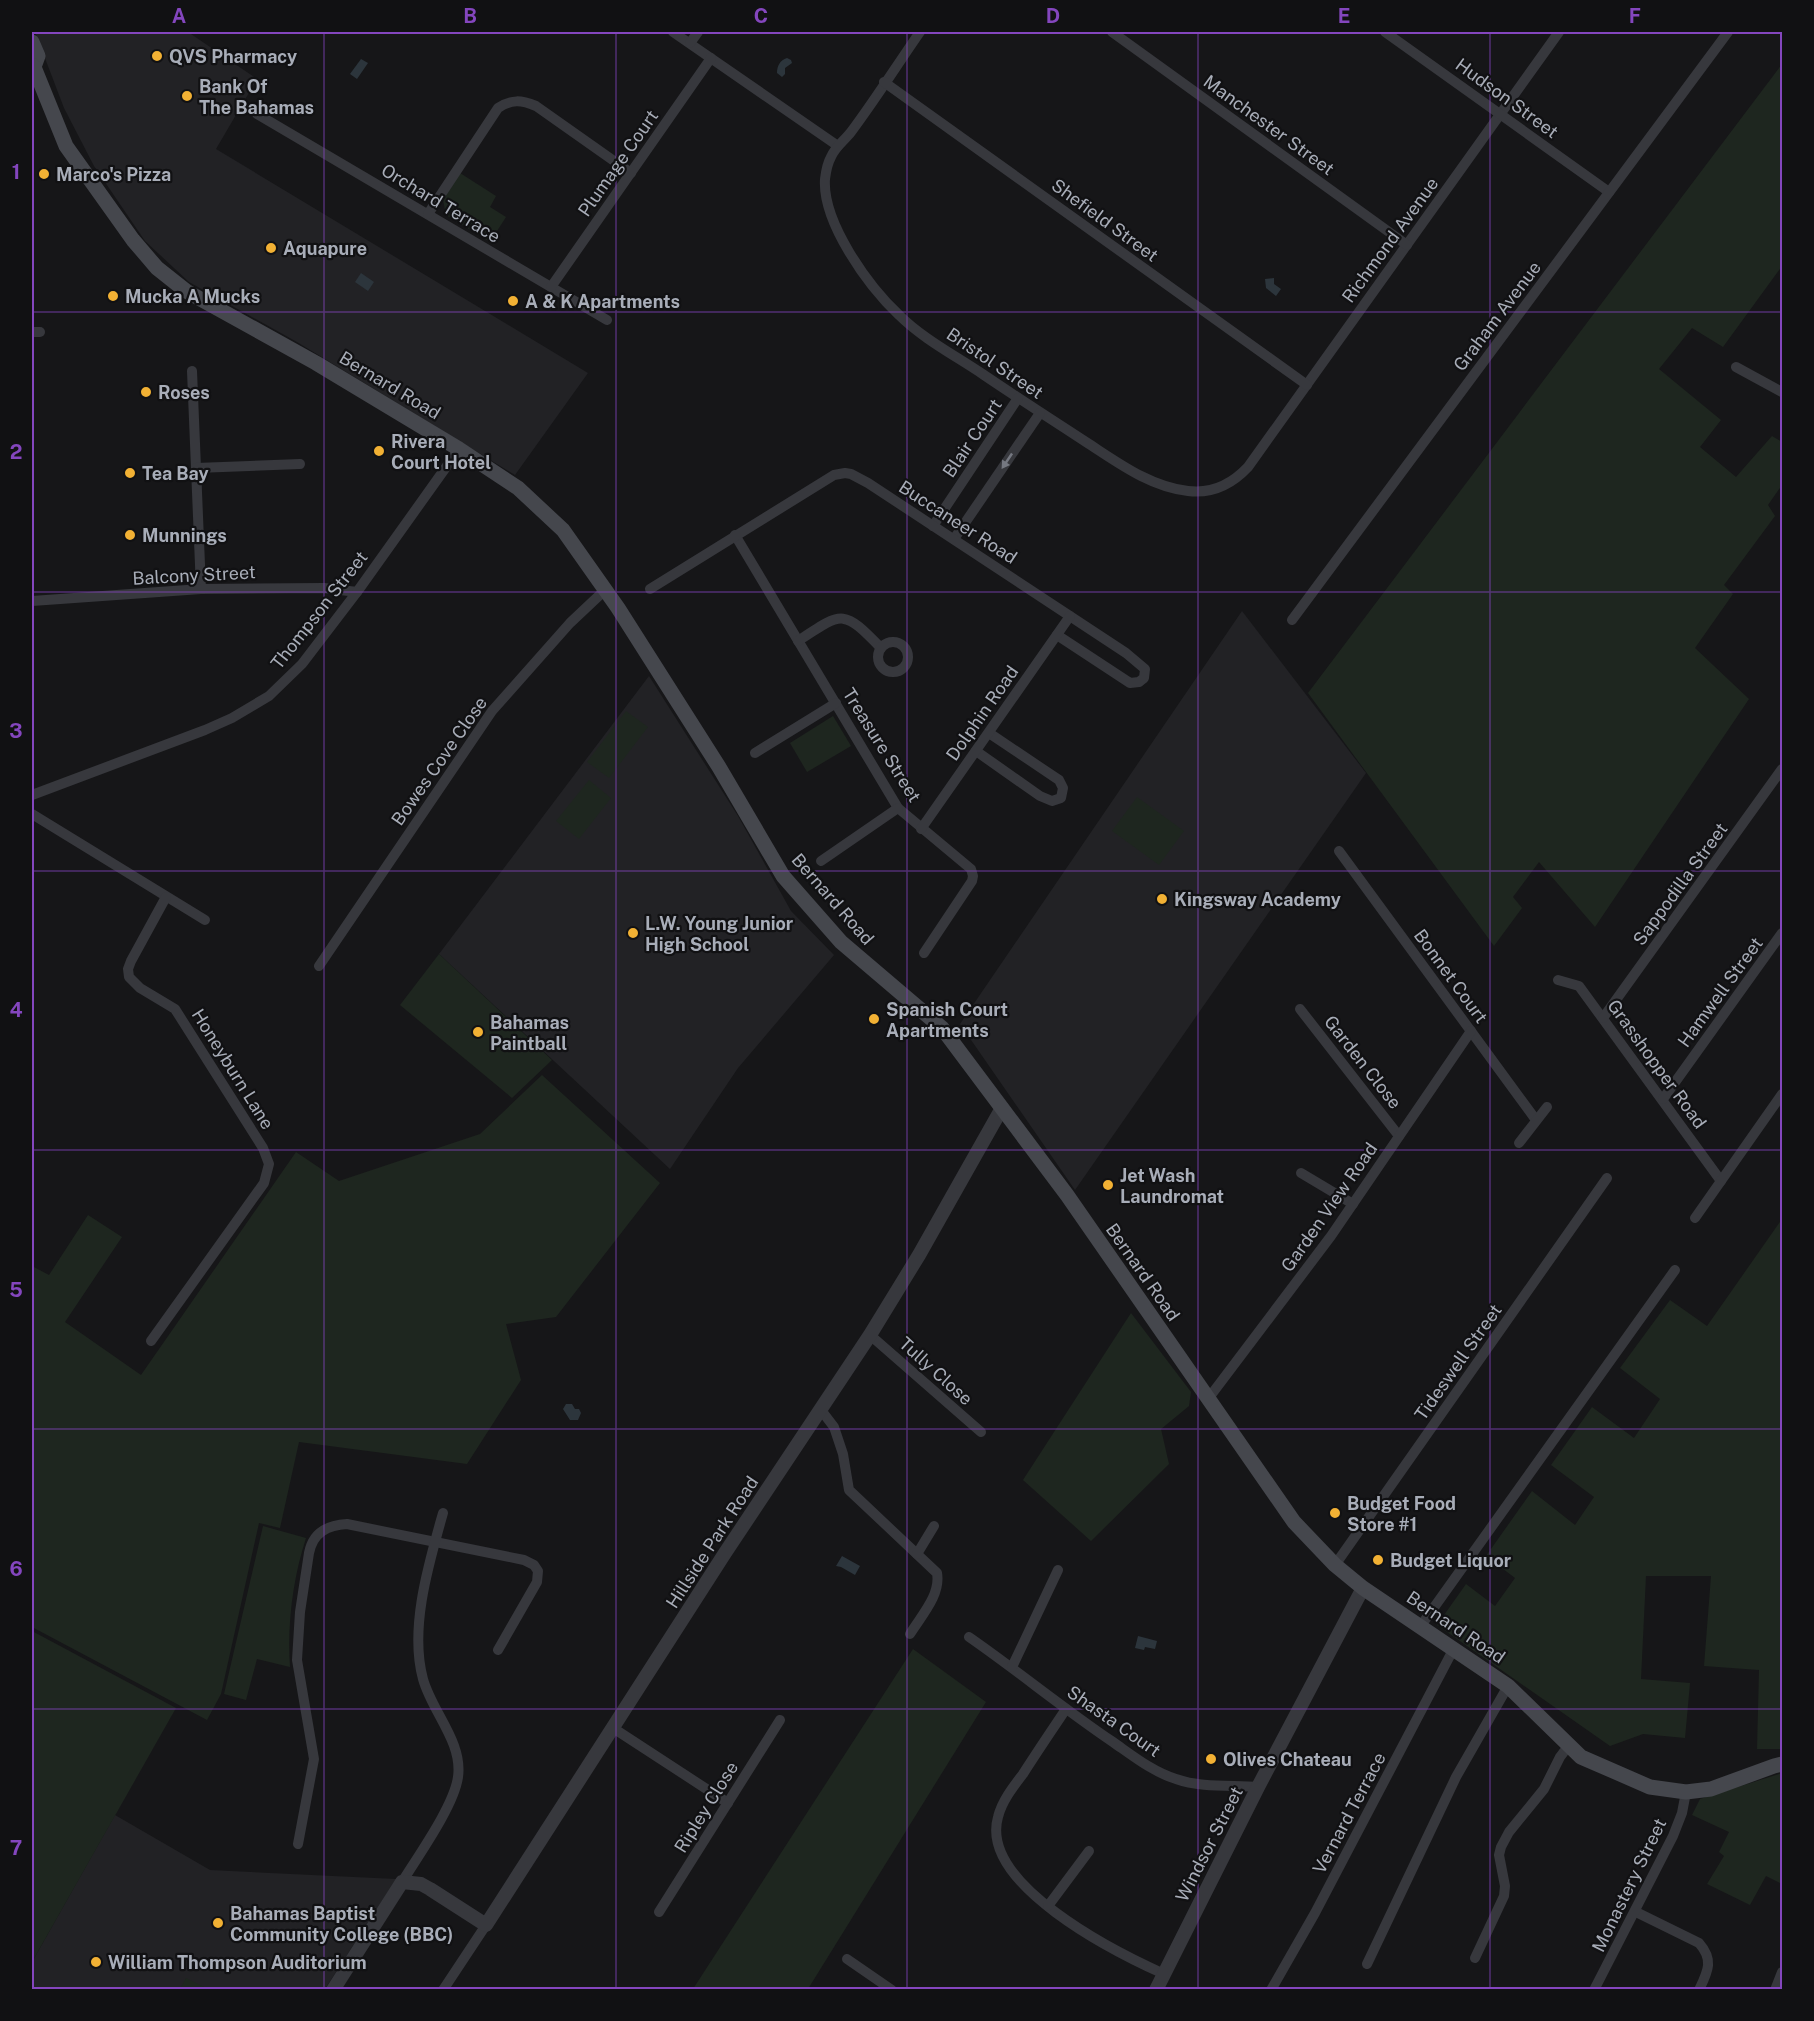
<svg xmlns="http://www.w3.org/2000/svg" width="1814" height="2021" font-family="'Public Sans',sans-serif">
  <rect width="100%" height="100%" fill="#161618"/>
  <!-- built -->
  <g fill="#222225">
    <path d="M35,32H188L257,79L216,149L588,373L515,475L297,342L189,282L145,241L94,166L64,108Z"/>
    <path d="M1242,611L1366,773L1075,1190L960,1024Z"/>
    <path d="M649,676L738,816L791,911L834,955L738,1068L670,1169L439,954Z"/>
    <path d="M115,1815L210,1870L396,1879L325,1989L32,1990V1962Z"/>
  </g>
  <!-- green -->
  <g fill="#1e261f">
    <path d="M1782,64V266L1723,347L1692,328L1659,369L1721,420L1700,447L1736,477L1772,436L1782,442V485L1768,505L1775,516L1724,585L1733,594L1695,648L1749,699L1595,927L1539,862L1513,897L1522,908L1494,946L1308,693Z"/>
    <path d="M460,173L496,196L490,207L506,217L490,242L446,215L443,200Z"/>
    <path d="M626,711L648,727L609,778L587,762Z"/>
    <path d="M833,716L851,746L807,772L790,743Z"/>
    <path d="M589,780L611,798L579,839L556,821Z"/>
    <path d="M1137,797L1184,831L1159,865L1112,831Z"/>
    <path d="M439,954L552,1060L512,1098L400,1005Z"/>
    <path d="M542,1075L660,1183L556,1317L506,1324L521,1380L467,1464L299,1442L280,1528L259,1523L221,1694L207,1720L32,1627V1266L49,1275L88,1215L122,1237L65,1322L141,1375L296,1152L339,1181L480,1134Z"/>
    <path d="M1782,1219V1749H1757L1759,1670L1704,1666L1711,1576H1646L1641,1679L1690,1683L1685,1738L1643,1734L1610,1746L1437,1625L1466,1584L1495,1606L1515,1578L1486,1556L1532,1491L1575,1525L1594,1497L1551,1465L1592,1407L1634,1438L1660,1399L1620,1368L1670,1300L1707,1326Z"/>
    <path d="M1131,1313L1191,1392L1189,1406L1161,1429L1169,1464L1091,1541L1023,1480Z"/>
    <path d="M263,1526L306,1538C293,1578 287,1624 290,1667L257,1659L246,1700L224,1694Z"/>
    <path d="M32,1631L176,1708L32,1962Z"/>
    <path d="M913,1649L986,1702L808,1989H693Z"/>
    <path d="M1782,1773V1884L1766,1876L1750,1905L1707,1884L1724,1856L1719,1852L1729,1832L1692,1815L1700,1799Z"/>
    <path d="M186,1978L208,1989H180Z"/>
  </g>
  <!-- water -->
  <g fill="#2c353c">
    <path d="M787,58L791,60L792,63L785,68V74L782,77L777,73C777,66 780,60 787,58Z"/>
    <path d="M361,59L368,63L357,79L350,74Z"/>
    <path d="M361,273L374,282L368,291L355,282Z"/>
    <path d="M1274,278V284L1281,289L1276,296L1266,288L1265,279Z"/>
    <path d="M566,1404H572L575,1409H579L581,1413L578,1420H570L563,1409Z"/>
    <path d="M842,1556L860,1566L855,1575L841,1567L836,1566Z"/>
    <path d="M1138,1636L1157,1641L1155,1649L1145,1647L1144,1650L1135,1648Z"/>
  </g>
  <g fill="none" stroke-linecap="round" stroke-linejoin="round">
    <!-- minor -->
    <g stroke="#37383d" stroke-width="10">
      <path d="M673,32L838,146"/>
      <path d="M920,32C897,65 875,100 851,132C844,141 835,147 831,157C827,164 826,171 825,179C822,222 868,286 899,315C923,339 956,356 984,375C1018,398 1052,420 1086,442C1117,462 1150,487 1188,491C1212,494 1232,484 1248,467L1559,32"/>
      <path d="M1112,32L1407,245"/>
      <path d="M1385,32L1609,192"/>
      <path d="M690,43L698,32"/>
      <path d="M884,82L1307,385"/>
      <path d="M257,114L607,320"/>
      <path d="M428,214L498,108C512,99 521,100 536,106L631,173"/>
      <path d="M551,287L711,58"/>
      <path d="M32,332H40"/>
      <path d="M1736,367L1782,392"/>
      <path d="M192,371L201,589"/>
      <path d="M196,468L300,464"/>
      <path d="M933,526L1018,398"/>
      <path d="M735,535L898,808L971,869L973,876L972,881L924,953"/>
      <path d="M954,539L1040,413"/>
      <path d="M650,589L834,475L845,473L851,474L868,483L1126,653L1145,669L1144,678L1139,682L1130,683L1057,635"/>
      <path d="M32,601L201,589L324,588L357,592"/>
      <path d="M1292,620L1728,32"/>
      <path d="M798,641C843,611 843,609 881,648"/>
      <circle cx="893" cy="657" r="15"/>
      <path d="M976,751L1040,796L1052,801L1061,798L1063,788L1059,780L989,733"/>
      <path d="M755,753L836,703"/>
      <path d="M32,795L205,730L232,718L269,696L302,664L357,592L459,449"/>
      <path d="M32,814L205,920"/>
      <path d="M921,829L1070,616"/>
      <path d="M1339,851L1536,1120"/>
      <path d="M821,861L898,808"/>
      <path d="M319,966L492,711L570,623L605,590"/>
      <path d="M1558,980L1579,986L1721,1181"/>
      <path d="M1300,1009L1399,1136"/>
      <path d="M1603,1018L1782,769"/>
      <path d="M1663,1099L1782,933"/>
      <path d="M1519,1143L1547,1107"/>
      <path d="M1301,1173L1353,1204"/>
      <path d="M1695,1218L1782,1094"/>
      <path d="M870,1335L981,1432"/>
      <path d="M151,1341L264,1183L269,1164L263,1148L175,1009L140,988L129,977L128,969L131,961L166,897"/>
      <path d="M1208,1399L1331,1236L1471,1031"/>
      <path d="M821,1410L834,1427L843,1454L849,1490L937,1573C941,1595 921,1616 910,1634"/>
      <path d="M917,1554L934,1526"/>
      <path d="M1335,1565L1607,1178"/>
      <path d="M1420,1627L1675,1270"/>
      <path d="M969,1637C1018,1671 1064,1709 1113,1742C1133,1756 1153,1772 1176,1779C1201,1788 1232,1785 1258,1787"/>
      <path d="M1012,1667L1058,1570"/>
      <path d="M1066,1709C1052,1730 1037,1752 1023,1774C1013,1787 1002,1801 998,1817C979,1884 1115,1952 1164,1974"/>
      <path d="M613,1728L728,1803"/>
      <path d="M298,1844L314,1759L297,1660L300,1612L309,1553C313,1532 328,1525 347,1524L524,1560L534,1565L538,1571L537,1582L498,1650"/>
      <path d="M402,1882C418,1856 454,1806 458,1777C463,1742 432,1712 423,1679C409,1628 429,1563 443,1513"/>
      <path d="M1048,1906L1089,1851"/>
      <path d="M659,1912L780,1720"/>
      <path d="M1636,1912L1699,1943C1714,1960 1708,1971 1699,1990"/>
      <path d="M1475,1958L1504,1896L1505,1886L1499,1855L1501,1847L1509,1832L1544,1789L1560,1757L1569,1745"/>
      <path d="M847,1959L892,1990"/>
      <path d="M1367,1964L1456,1777L1508,1686"/>
      <path d="M443,1990L486,1925"/>
      <path d="M1271,1990L1315,1913L1453,1650"/>
      <path d="M1594,1990L1673,1836L1682,1813L1686,1792"/>
      <path d="M1775,1990L1782,1972"/>
    </g>
    <!-- tertiary -->
    <g stroke="#37383d" stroke-width="14">
      <path d="M333,1990L402,1882L421,1884L430,1889L486,1925L725,1553L870,1335L919,1255L1002,1108"/>
      <path d="M1156,1990L1258,1787L1363,1588"/>
    </g>
    <!-- secondary -->
    <g stroke="#45474d" stroke-width="15">
      <path d="M32,42L38,56L34,67"/>
      <path d="M32,65L34,67L66,146L133,240L157,268L186,291L316,363L459,449L518,488L563,530L618,608L719,767L783,876L841,942L942,1028L1067,1195L1294,1522L1335,1565L1363,1588L1508,1686L1581,1757L1650,1787L1686,1792L1711,1789L1774,1766L1782,1764"/>
    </g>
  </g>
  <!-- one-way arrows -->
  <defs><path id="oneway-solid" d="M-6-.8H1V-3.2L6.5 0L1 3.2V.8H-6Z" transform="scale(1.5)"/></defs>
  <use fill="#757881" href="#oneway-solid" transform="translate(1007 461) rotate(124)"/>
  <!-- grid -->
  <path fill="none" stroke="#8446be" stroke-width="1.5" stroke-opacity="0.55" d="M324,32V1990M616,32V1990M907,32V1990M1198,32V1990M1490,32V1990M32,312H1782M32,592H1782M32,871H1782M32,1150H1782M32,1429H1782M32,1709H1782"/>
  <!-- markers -->
  <g fill="#f2b134" stroke="#111113" stroke-width="2">
    <circle cx="157" cy="56" r="6"/>
    <circle cx="187" cy="96" r="6"/>
    <circle cx="44" cy="174" r="6"/>
    <circle cx="271" cy="248" r="6"/>
    <circle cx="113" cy="296" r="6"/>
    <circle cx="513" cy="301" r="6"/>
    <circle cx="146" cy="392" r="6"/>
    <circle cx="379" cy="451" r="6"/>
    <circle cx="130" cy="473" r="6"/>
    <circle cx="130" cy="535" r="6"/>
    <circle cx="1162" cy="899" r="6"/>
    <circle cx="633" cy="933" r="6"/>
    <circle cx="874" cy="1019" r="6"/>
    <circle cx="478" cy="1032" r="6"/>
    <circle cx="1108" cy="1185" r="6"/>
    <circle cx="1335" cy="1513" r="6"/>
    <circle cx="1378" cy="1560" r="6"/>
    <circle cx="1211" cy="1759" r="6"/>
    <circle cx="218" cy="1923" r="6"/>
    <circle cx="96" cy="1962" r="6"/>
  </g>
  <g text-anchor="middle" dominant-baseline="central" stroke-width="4.5" stroke-linejoin="round" paint-order="stroke">
    <!-- poi labels -->
    <g font-size="18" font-weight="bold" fill="#a8adb8" stroke="#111113" text-anchor="start">
      <text x="169" y="56">QVS Pharmacy</text>
      <text x="199" y="86">Bank Of<tspan x="199" dy="21">The Bahamas</tspan></text>
      <text x="56" y="174">Marco's Pizza</text>
      <text x="283" y="248">Aquapure</text>
      <text x="125" y="296">Mucka A Mucks</text>
      <text x="525" y="301">A &amp; K Apartments</text>
      <text x="158" y="392">Roses</text>
      <text x="391" y="441">Rivera<tspan x="391" dy="21">Court Hotel</tspan></text>
      <text x="142" y="473">Tea Bay</text>
      <text x="142" y="535">Munnings</text>
      <text x="1174" y="899">Kingsway Academy</text>
      <text x="645" y="923">L.W. Young Junior<tspan x="645" dy="21">High School</tspan></text>
      <text x="886" y="1009">Spanish Court<tspan x="886" dy="21">Apartments</tspan></text>
      <text x="490" y="1022">Bahamas<tspan x="490" dy="21">Paintball</tspan></text>
      <text x="1120" y="1175">Jet Wash<tspan x="1120" dy="21">Laundromat</tspan></text>
      <text x="1347" y="1503">Budget Food<tspan x="1347" dy="21">Store #1</tspan></text>
      <text x="1390" y="1560">Budget Liquor</text>
      <text x="1223" y="1759">Olives Chateau</text>
      <text x="230" y="1913">Bahamas Baptist<tspan x="230" dy="21">Community College (BBC)</tspan></text>
      <text x="108" y="1962">William Thompson Auditorium</text>
    </g>
    <!-- street labels -->
    <g font-size="18" fill="#a8adb8" stroke="#111113">
      <text transform="translate(1507 98) rotate(36)">Hudson Street</text>
      <text transform="translate(1269 125) rotate(36)">Manchester Street</text>
      <text transform="translate(618 163) rotate(-55)">Plumage Court</text>
      <text transform="translate(441 203) rotate(31)">Orchard Terrace</text>
      <text transform="translate(1105 220) rotate(36)">Shefield Street</text>
      <text transform="translate(1390 240) rotate(-54)">Richmond Avenue</text>
      <text transform="translate(1497 316) rotate(-53)">Graham Avenue</text>
      <text transform="translate(995 363) rotate(34)">Bristol Street</text>
      <text transform="translate(390 385) rotate(31)">Bernard Road</text>
      <text transform="translate(972 438) rotate(-56)">Blair Court</text>
      <text transform="translate(958 522) rotate(33)">Buccaneer Road</text>
      <text transform="translate(194 575) rotate(-3)">Balcony Street</text>
      <text transform="translate(319 610) rotate(-52)">Thompson Street</text>
      <text transform="translate(982 713) rotate(-55)">Dolphin Road</text>
      <text transform="translate(882 745) rotate(58)">Treasure Street</text>
      <text transform="translate(439 761) rotate(-55)">Bowes Cove Close</text>
      <text transform="translate(1680 884) rotate(-54)">Sappodilla Street</text>
      <text transform="translate(833 899) rotate(49)">Bernard Road</text>
      <text transform="translate(1451 976) rotate(54)">Bonnet Court</text>
      <text transform="translate(1720 992) rotate(-54)">Hamwell Street</text>
      <text transform="translate(1363 1062) rotate(52)">Garden Close</text>
      <text transform="translate(1657 1064) rotate(54)">Grasshopper Road</text>
      <text transform="translate(233 1069) rotate(58)">Honeyburn Lane</text>
      <text transform="translate(1329 1207) rotate(-55)">Garden View Road</text>
      <text transform="translate(1143 1272) rotate(55)">Bernard Road</text>
      <text transform="translate(1458 1362) rotate(-55)">Tideswell Street</text>
      <text transform="translate(936 1371) rotate(42)">Tully Close</text>
      <text transform="translate(712 1542) rotate(-57)">Hillside Park Road</text>
      <text transform="translate(1456 1627) rotate(34)">Bernard Road</text>
      <text transform="translate(1114 1721) rotate(35)">Shasta Court</text>
      <text transform="translate(706 1807) rotate(-58)">Ripley Close</text>
      <text transform="translate(1349 1813) rotate(-62)">Vernard Terrace</text>
      <text transform="translate(1209 1844) rotate(-63)">Windsor Street</text>
      <text transform="translate(1629 1885) rotate(-64)">Monastery Street</text>
    </g>
  </g>
  <!-- border -->
  <rect width="1814" height="2021" fill="none" stroke="#111113" stroke-width="66"/>
  <rect x="33" y="33" width="1748" height="1955" fill="none" stroke="#8446be" stroke-width="2"/>
  <g font-size="20" text-anchor="middle" font-weight="bold" fill="#8446be">
    <text x="179" y="23">A</text>
    <text x="470" y="23">B</text>
    <text x="761" y="23">C</text>
    <text x="1053" y="23">D</text>
    <text x="1344" y="23">E</text>
    <text x="1635" y="23">F</text>
    <text x="16" y="179">1</text>
    <text x="16" y="459">2</text>
    <text x="16" y="738">3</text>
    <text x="16" y="1017">4</text>
    <text x="16" y="1297">5</text>
    <text x="16" y="1576">6</text>
    <text x="16" y="1855">7</text>
  </g>
</svg>
